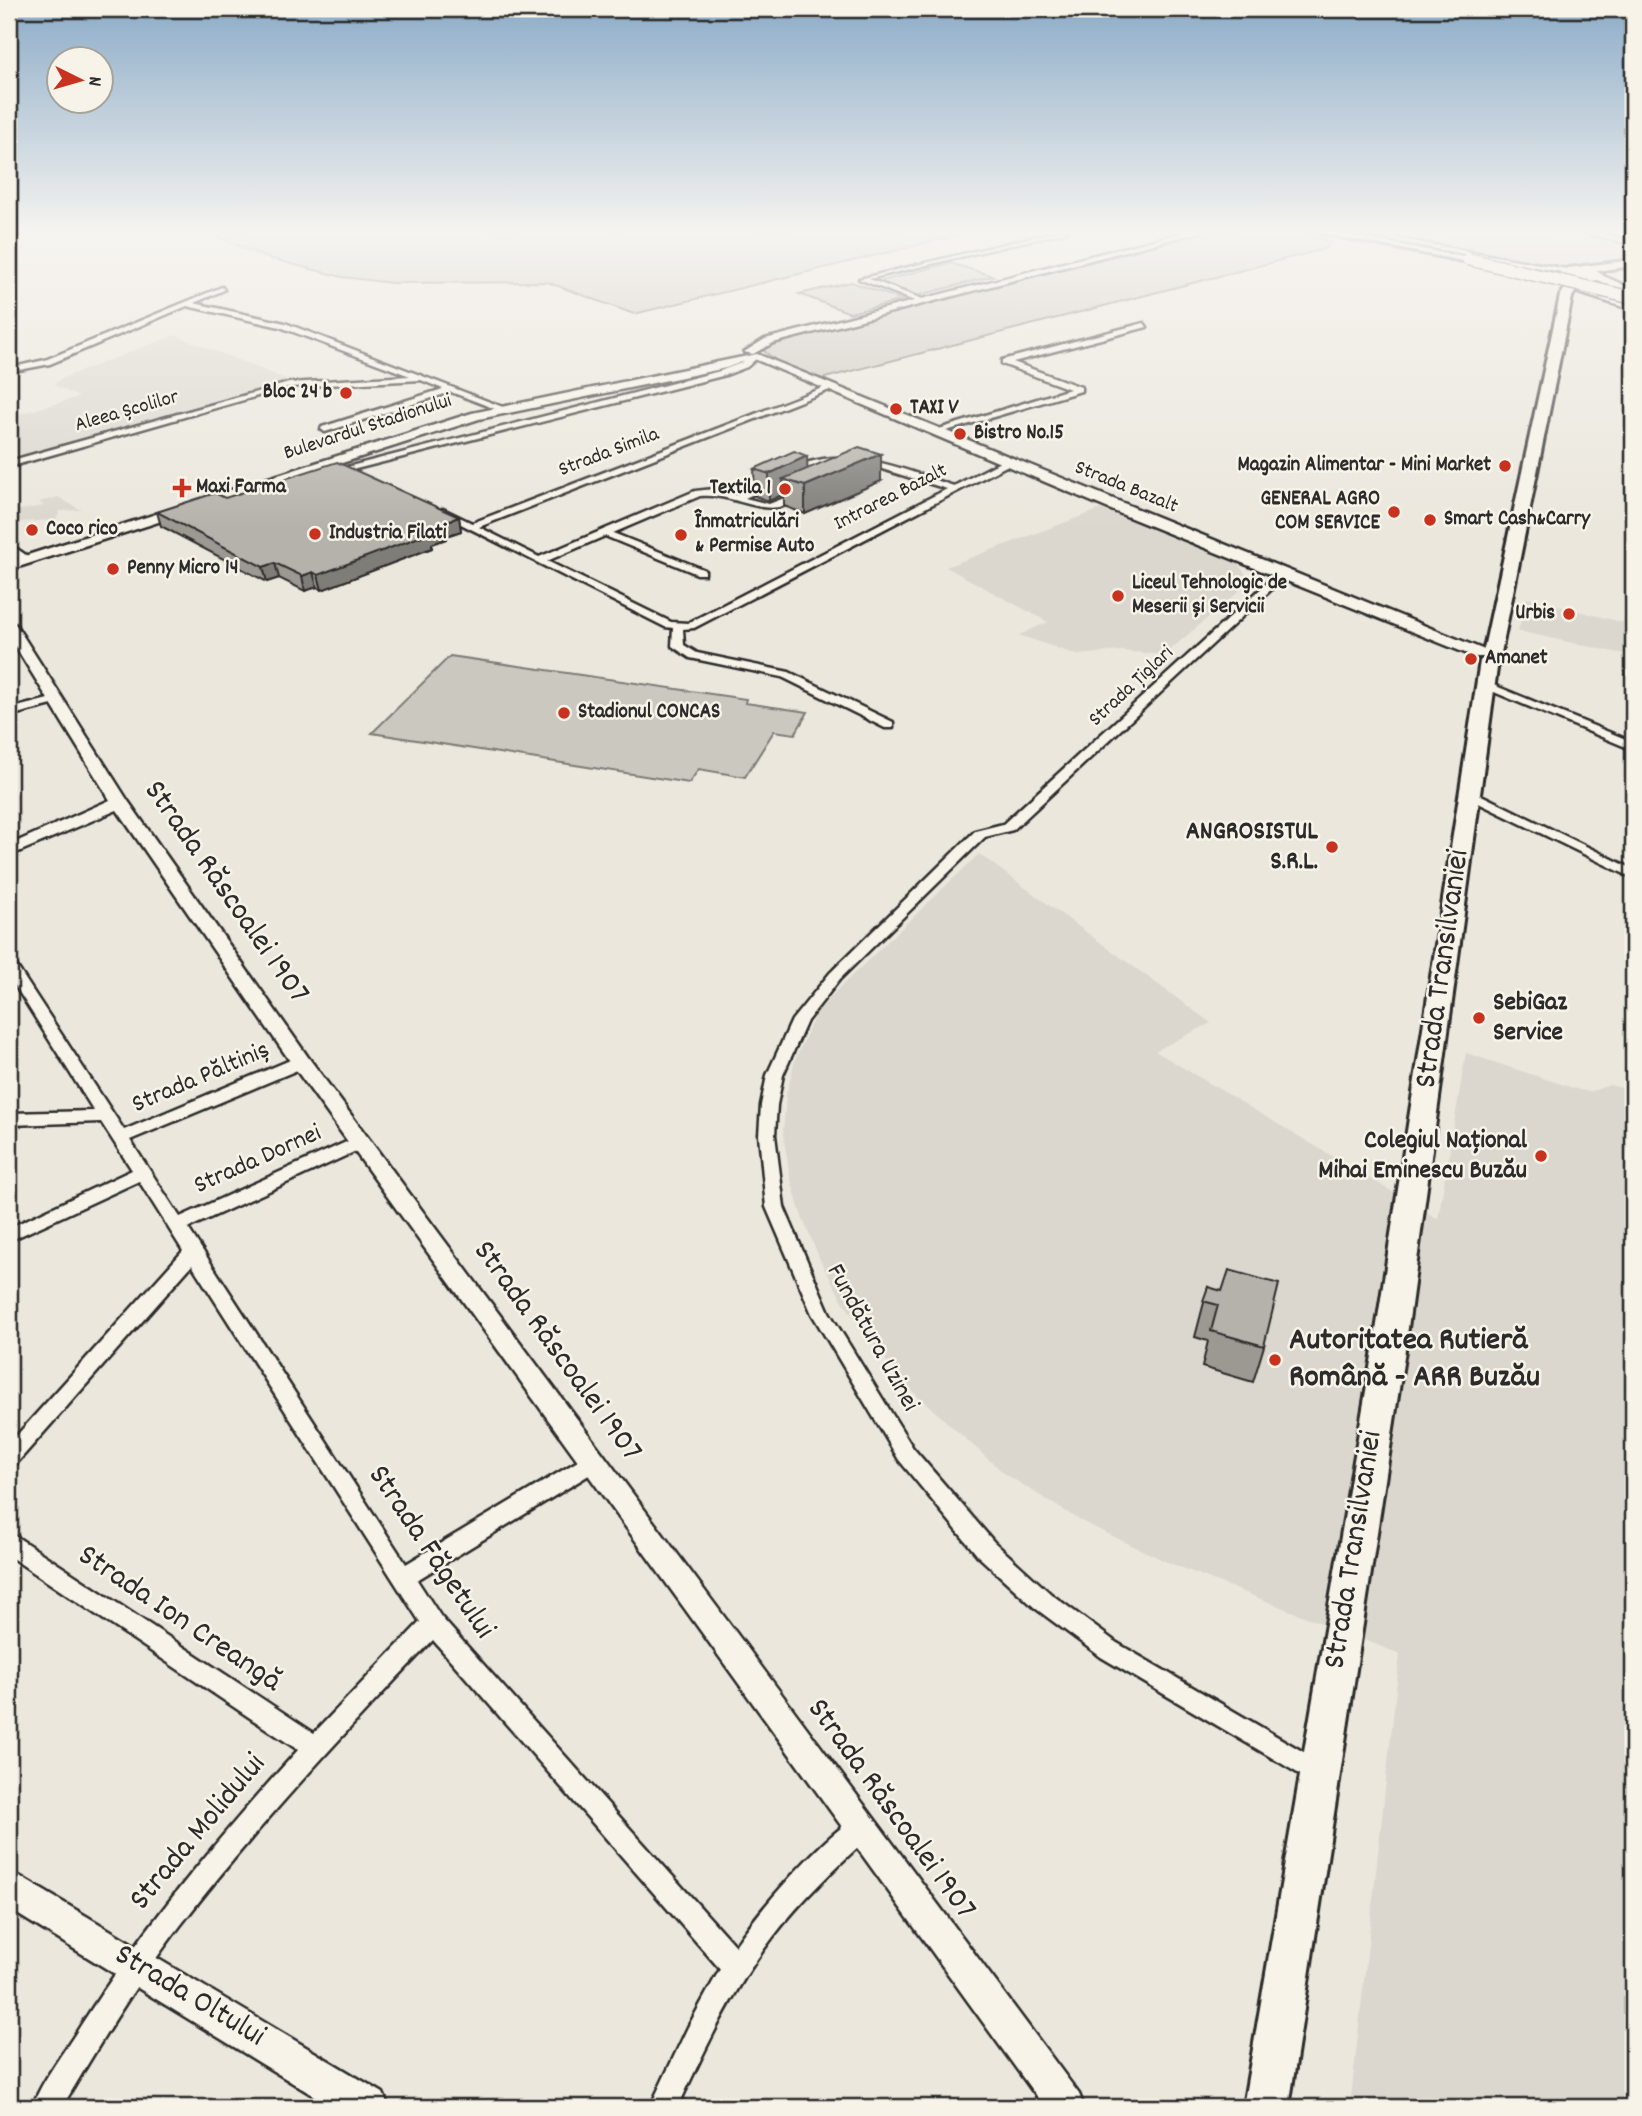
<svg xmlns="http://www.w3.org/2000/svg" width="1642" height="2116" font-family="Dekko,sans-serif">
  <rect width="100%" height="100%" fill="#ebe7dd"/>
  <filter id="ink" filterUnits="userSpaceOnUse"><feTurbulence type="fractalNoise" baseFrequency=".0143" numOctaves="2"/><feDisplacementMap in="SourceGraphic" scale="14" xChannelSelector="R" yChannelSelector="G"/><feConvolveMatrix kernelMatrix="1 2 1 2 8 2 1 2 1" color-interpolation-filters="sRGB"/></filter>
  <g filter="url(#ink)">
    <!-- built -->
    <g fill="#dbd7ce">
      <path d="M1351,231H1577L1633,244V257L1580,268L1521,262Z"/>
      <path d="M175,335L293,382L25,457L9,447V417L79,397L54,385L60,379Z"/>
      <path d="M58,497L81,510L60,511L56,520L20,522L9,517V512L44,506L39,502Z"/>
      <path d="M1101,509L1215,553L1238,564L1251,581L1164,655L1121,651L1077,655L1019,635L1048,622L946,567Z"/>
      <path d="M1527,598L1633,625V656L1518,631Z"/>
      <path d="M979,854L1211,1023L1155,1051L1438,1219L1466,1053L1576,1089L1589,1092L1610,1085L1633,1091V2107H1350L1400,1654L1167,1562L1081,1521L1005,1474L901,1381L845,1305L821,1262L802,1217L790,1177L783,1133L786,1096L795,1060L816,1013L838,989Z"/>
    </g>
    <!-- green -->
    <g fill="#cbc8bf" stroke="#7b7a75" stroke-width="2">
      <path d="M204,231H976L634,314L547,282L392,283L342,277L265,257Z"/>
      <path d="M1212,231H1290L1332,242L1324,249L821,379L783,366L764,351L765,346Z"/>
      <path d="M950,263L993,276L916,296L874,283Z"/>
      <path d="M851,282L903,300L850,313L799,294Z"/>
      <path d="M450,656L746,699L745,703L808,712L795,734L774,731L745,777L699,769L689,783L372,733Z"/>
    </g>
    <g fill="none" stroke-linecap="round" stroke-linejoin="round">
      <defs>
        <g id="minor">
          <path d="M1058,231H1068L869,279L925,300L922,304L859,279Z"/>
          <path d="M1579,231H1589L1633,241V245Z"/>
          <path d="M222,287L224,290L194,303L285,323L508,409L501,411L451,392L325,432L321,429L322,427L443,389L421,380L289,387L9,467V461L289,383L410,376L280,327L187,306L50,364L9,372V368L45,360Z"/>
          <path d="M1144,323L1147,327L1013,362L1081,387V391L936,434L929,432L1070,389L1002,364V360Z"/>
          <path d="M750,356L757,358L747,367L726,375L348,471L343,468L720,371L741,363Z"/>
          <path d="M825,387L832,389L479,527L539,557L695,491L714,489L736,495C759,484 781,471 806,463C857,447 906,471 954,486L1004,460H1010V464L694,628L683,629L684,645L697,653L789,672L893,722V728H885L782,677L690,658L672,646L673,628L665,627L435,511L443,509L472,523ZM837,463L879,468L947,489L688,623L671,622L547,561L605,536L697,574H705V570L613,533L700,496C743,493 765,525 808,494L800,492L769,504L745,498L802,471Z"/>
          <path d="M9,545L13,546L33,560L24,562L9,552Z"/>
          <path d="M1279,572L1288,574L1013,830L985,837L840,979L807,1021L783,1075L777,1105L775,1135L784,1207L829,1312L913,1448L994,1542L1051,1594L1117,1643L1326,1765L1330,1773L1326,1781L1318,1785L1101,1657L1035,1608L978,1556L899,1460L812,1314L766,1207L759,1135L761,1105L767,1075L792,1020L830,973L975,831L1003,824Z"/>
          <path d="M1486,682L1633,742V750L1482,687V683Z"/>
          <path d="M56,697L62,701L60,703L9,716V709Z"/>
          <path d="M1469,789L1633,869V878L1464,796L1463,793Z"/>
          <path d="M9,961L14,962L124,1130L295,1058H307L309,1062L307,1066L130,1140L180,1217L355,1138H367L369,1142L367,1146L188,1228L406,1564L588,1455L595,1452L602,1455L605,1461L602,1467L417,1580L441,1617L735,1946C756,1914 828,1829 861,1815L870,1818L873,1827L870,1836C835,1868 801,1900 773,1937C733,1989 705,2049 678,2107H650L688,2027L720,1969L433,1640C345,1732 258,1825 180,1926C136,1983 99,2045 62,2107H32C43,2078 65,2051 81,2025C144,1926 219,1837 298,1750L9,1556V1535L17,1537L314,1733L420,1622L192,1265L16,1464L9,1466V1444L183,1251L139,1181L9,1241V1228L132,1170L101,1122L9,1125V1113L94,1111L9,976Z"/>
        </g>
        <g id="tertiary">
          <path d="M1189,231H1202L773,343L753,354L744,352L765,339Z"/>
          <path d="M1339,231H1356L1578,271L1573,274Z"/>
          <path d="M1599,274L1631,288L1633,290L1625,292L1596,279Z"/>
          <path d="M1579,289L1633,304V310L1579,293Z"/>
          <path d="M9,621L16,625L128,801L308,1057L1079,2094L1084,2107H1044L294,1067L117,810L9,856V845L110,800L9,636Z"/>
        </g>
        <g id="secondary">
          <path d="M757,354L1487,651L1489,654L1487,657H1475L1116,512L752,358L726,368L479,419L9,570V561L472,413Z"/>
          <path d="M9,1870L383,2093L389,2107H332L9,1909Z"/>
        </g>
        <g id="primary">
          <path d="M1309,231H1330L1474,259L1468,262Z"/>
          <path d="M1633,260V266L1596,271L1603,275V279L1581,283L1572,297L1501,653L1496,658L1498,661L1405,1350L1289,2107H1243L1373,1350L1480,661L1485,656L1483,653L1560,296L1570,281L1558,274L1568,268Z"/>
        </g>
      </defs>
      <!-- minor casing -->
      <use href="#minor" stroke="#2b2b2b" stroke-width="5"/>
      <!-- tertiary casing -->
      <use href="#tertiary" stroke="#2b2b2b" stroke-width="5"/>
      <!-- secondary casing -->
      <use href="#secondary" stroke="#2b2b2b" stroke-width="5"/>
      <!-- primary casing -->
      <use href="#primary" stroke="#2b2b2b" stroke-width="6"/>
      <!-- minor -->
      <use href="#minor" fill="#f7f3e8" fill-rule="evenodd"/>
      <!-- tertiary -->
      <use href="#tertiary" fill="#f7f3e8" fill-rule="evenodd"/>
      <!-- secondary -->
      <use href="#secondary" fill="#f7f3e8" fill-rule="evenodd"/>
      <!-- primary -->
      <use href="#primary" fill="#f7f3e8" fill-rule="evenodd"/>
      <defs>
        <path id="primary-bridge" d="M1468,259L1633,298"/>
      </defs>
      <!-- primary-bridge casing -->
      <use href="#primary-bridge" stroke="#2b2b2b" stroke-width="15" stroke-linecap="butt"/>
      <!-- primary-bridge -->
      <use href="#primary-bridge" stroke="#f7f3e8" stroke-width="12"/>
    </g>
    <!-- wall -->
    <g fill="#9c9993" stroke="#2b2b2b" stroke-width="2">
      <path d="M754,469H807L881,481L805,514L784,506V494L769,501L755,496Z"/>
      <path d="M225,498L459,517L461,531L446,536V539L432,544V548L322,590L317,587L305,591L279,578L267,582L161,526L157,512Z"/>
      <path d="M1208,1287L1264,1346L1253,1382L1202,1367L1208,1341L1195,1337Z"/>
    </g>
    <!-- shaded-wall -->
    <g fill="#7f7d78" stroke="#2b2b2b" stroke-width="2">
      <path d="M881,454V481L805,514V486Z"/>
      <path d="M807,456L808,483L783,479L784,494L769,501V474Z"/>
      <path d="M459,517L461,531L446,536V539L432,544V548L322,590L318,575L425,531L441,523Z"/>
      <path d="M275,563L279,578L267,582L263,567Z"/>
      <path d="M313,572L317,587L305,591L302,576Z"/>
    </g>
    <!-- building -->
    <g fill="#b5b2ab" stroke="#2b2b2b" stroke-width="2">
      <path d="M859,447L881,454L805,486L783,479Z"/>
      <path d="M794,451L807,456L769,474L754,469Z"/>
      <path d="M337,462L459,517L441,523L444,524L425,531L430,533L318,575L313,572L302,576L275,563L263,567L157,512L215,493L225,498Z"/>
      <path d="M1229,1270L1279,1284L1264,1346L1211,1331L1218,1305L1203,1301L1208,1287L1222,1291Z"/>
    </g>
  </g>
  <!-- sky -->
  <linearGradient id="sky" x2="0" y2="1"><stop stop-color="#8cacc8"/><stop offset="0.44" stop-color="#f6f4f0"/><stop offset="1" stop-color="#f6f4f0" stop-opacity="0"/></linearGradient>
  <rect width="1642" height="527" fill="url(#sky)"/>
  <!-- markers -->
  <g fill="#c8321e" stroke="#f7f3e8" stroke-width="2.5">
    <circle cx="346" cy="393" r="7"/>
    <circle cx="896" cy="409" r="7"/>
    <circle cx="960" cy="434" r="7"/>
    <circle cx="1505" cy="466" r="7"/>
    <path d="M178.5 477.5h7v7h7v7h-7v7h-7v-7h-7v-7h7z"/>
    <circle cx="785" cy="489" r="7"/>
    <circle cx="1394" cy="512" r="7"/>
    <circle cx="1430" cy="520" r="7"/>
    <circle cx="32" cy="530" r="7"/>
    <circle cx="315" cy="534" r="7"/>
    <circle cx="681" cy="535" r="7"/>
    <circle cx="113" cy="569" r="7"/>
    <circle cx="1118" cy="596" r="7"/>
    <circle cx="1569" cy="614" r="7"/>
    <circle cx="1471" cy="659" r="7"/>
    <circle cx="564" cy="713" r="7"/>
    <circle cx="1332" cy="847" r="7"/>
    <circle cx="1479" cy="1018" r="7"/>
    <circle cx="1541" cy="1156" r="7"/>
    <circle cx="1275" cy="1360" r="7"/>
  </g>
  <g text-anchor="middle" dominant-baseline="central" stroke-width="5" stroke-linejoin="round" paint-order="stroke">
    <!-- far-poi labels -->
    <g font-size="21" font-weight="bold" fill="#2b2b2b" stroke="#f7f3e8" text-anchor="start">
      <text x="332" y="393" text-anchor="end">Bloc 24 b</text>
      <text x="910" y="409">TAXI V</text>
      <text x="974" y="434">Bistro No.15</text>
      <text x="1491" y="466" text-anchor="end">Magazin Alimentar - Mini Market</text>
      <text x="196" y="488">Maxi Farma</text>
      <text x="771" y="489" text-anchor="end">Textila 1</text>
      <text x="1380" y="500" text-anchor="end">GENERAL AGRO<tspan x="1380" dy="24">COM SERVICE</tspan></text>
      <text x="1444" y="520">Smart Cash&amp;Carry</text>
      <text x="695" y="523">Înmatriculări<tspan x="695" dy="24">&amp; Permise Auto</tspan></text>
      <text x="46" y="530">Coco rico</text>
      <text x="329" y="534">Industria Filati</text>
      <text x="127" y="569">Penny Micro 14</text>
      <text x="1132" y="584">Liceul Tehnologic de<tspan x="1132" dy="24">Meserii și Servicii</tspan></text>
      <text x="1555" y="614" text-anchor="end">Urbis</text>
      <text x="1485" y="659">Amanet</text>
      <text x="578" y="713">Stadionul CONCAS</text>
    </g>
    <!-- far-street labels -->
    <g font-size="21" fill="#2b2b2b" stroke="#f7f3e8">
      <text transform="translate(127 412) rotate(-16)">Aleea Școlilor</text>
      <text transform="translate(368 428) rotate(-18)">Bulevardul Stadionului</text>
      <text transform="translate(609 453) rotate(-21)">Strada Simila</text>
      <text transform="translate(1126 488) rotate(22)">Strada Bazalt</text>
      <text transform="translate(891 498) rotate(-27)">Intrarea Bazalt</text>
      <text transform="translate(1132 687) rotate(-43)">Strada Țiglari</text>
    </g>
    <!-- poi labels -->
    <g font-size="26" font-weight="bold" fill="#2b2b2b" stroke="#f7f3e8" text-anchor="end">
      <text x="1318" y="832">ANGROSISTUL<tspan x="1318" dy="30">S.R.L.</tspan></text>
      <text x="1493" y="1003" text-anchor="start">SebiGaz<tspan x="1493" dy="30">Service</tspan></text>
      <text x="1527" y="1141">Colegiul Național<tspan x="1527" dy="30">Mihai Eminescu Buzău</tspan></text>
    </g>
    <!-- street labels -->
    <g font-size="26" fill="#2b2b2b" stroke="#f7f3e8">
      <text transform="translate(201 1078) rotate(-23)">Strada Păltiniș</text>
      <text transform="translate(258 1160) rotate(-24)">Strada Dornei</text>
      <text transform="translate(872 1338) rotate(61)">Fundătura Uzinei</text>
    </g>
    <!-- near-street labels -->
    <g font-size="32" fill="#2b2b2b" stroke="#f7f3e8">
      <text transform="translate(225 893) rotate(55)">Strada Răscoalei 1907</text>
      <text transform="translate(1444 969) rotate(-82)">Strada Transilvaniei</text>
      <text transform="translate(556 1352) rotate(54)">Strada Răscoalei 1907</text>
      <text transform="translate(1355 1550) rotate(-81)">Strada Transilvaniei</text>
      <text transform="translate(430 1553) rotate(56)">Strada Făgetului</text>
      <text transform="translate(179 1620) rotate(34)">Strada Ion Creangă</text>
      <text transform="translate(890 1810) rotate(54)">Strada Răscoalei 1907</text>
      <text transform="translate(199 1833) rotate(-50)">Strada Molidului</text>
      <text transform="translate(189 1997) rotate(31)">Strada Oltului</text>
    </g>
    <!-- near-poi labels -->
    <g font-size="32" font-weight="bold" fill="#2b2b2b" stroke="#f7f3e8" text-anchor="start">
      <text x="1289" y="1342">Autoritatea Rutieră<tspan x="1289" dy="37">Română - ARR Buzău</tspan></text>
    </g>
  </g>
  <!-- margin -->
  <rect width="1642" height="2116" fill="none" stroke="#f7f3e8" stroke-width="35"/>
  <rect x="18" y="18" width="1607" height="2081" fill="none" stroke="#2b2b2b" stroke-width="2.5" filter="url(#ink)"/>
  <!-- north arrow -->
  <g transform="translate(80 80) rotate(95)"><circle r="33" fill="#f7f3e8" stroke="#a5a39c" stroke-width="2"/>
  <path d="M0-5L12 26L0 18L-12 26Z" fill="#c8321e"/>
  <text y="-10" font-size="19" font-weight="bold" text-anchor="middle" fill="#2b2b2b">N</text>
  </g>
</svg>
